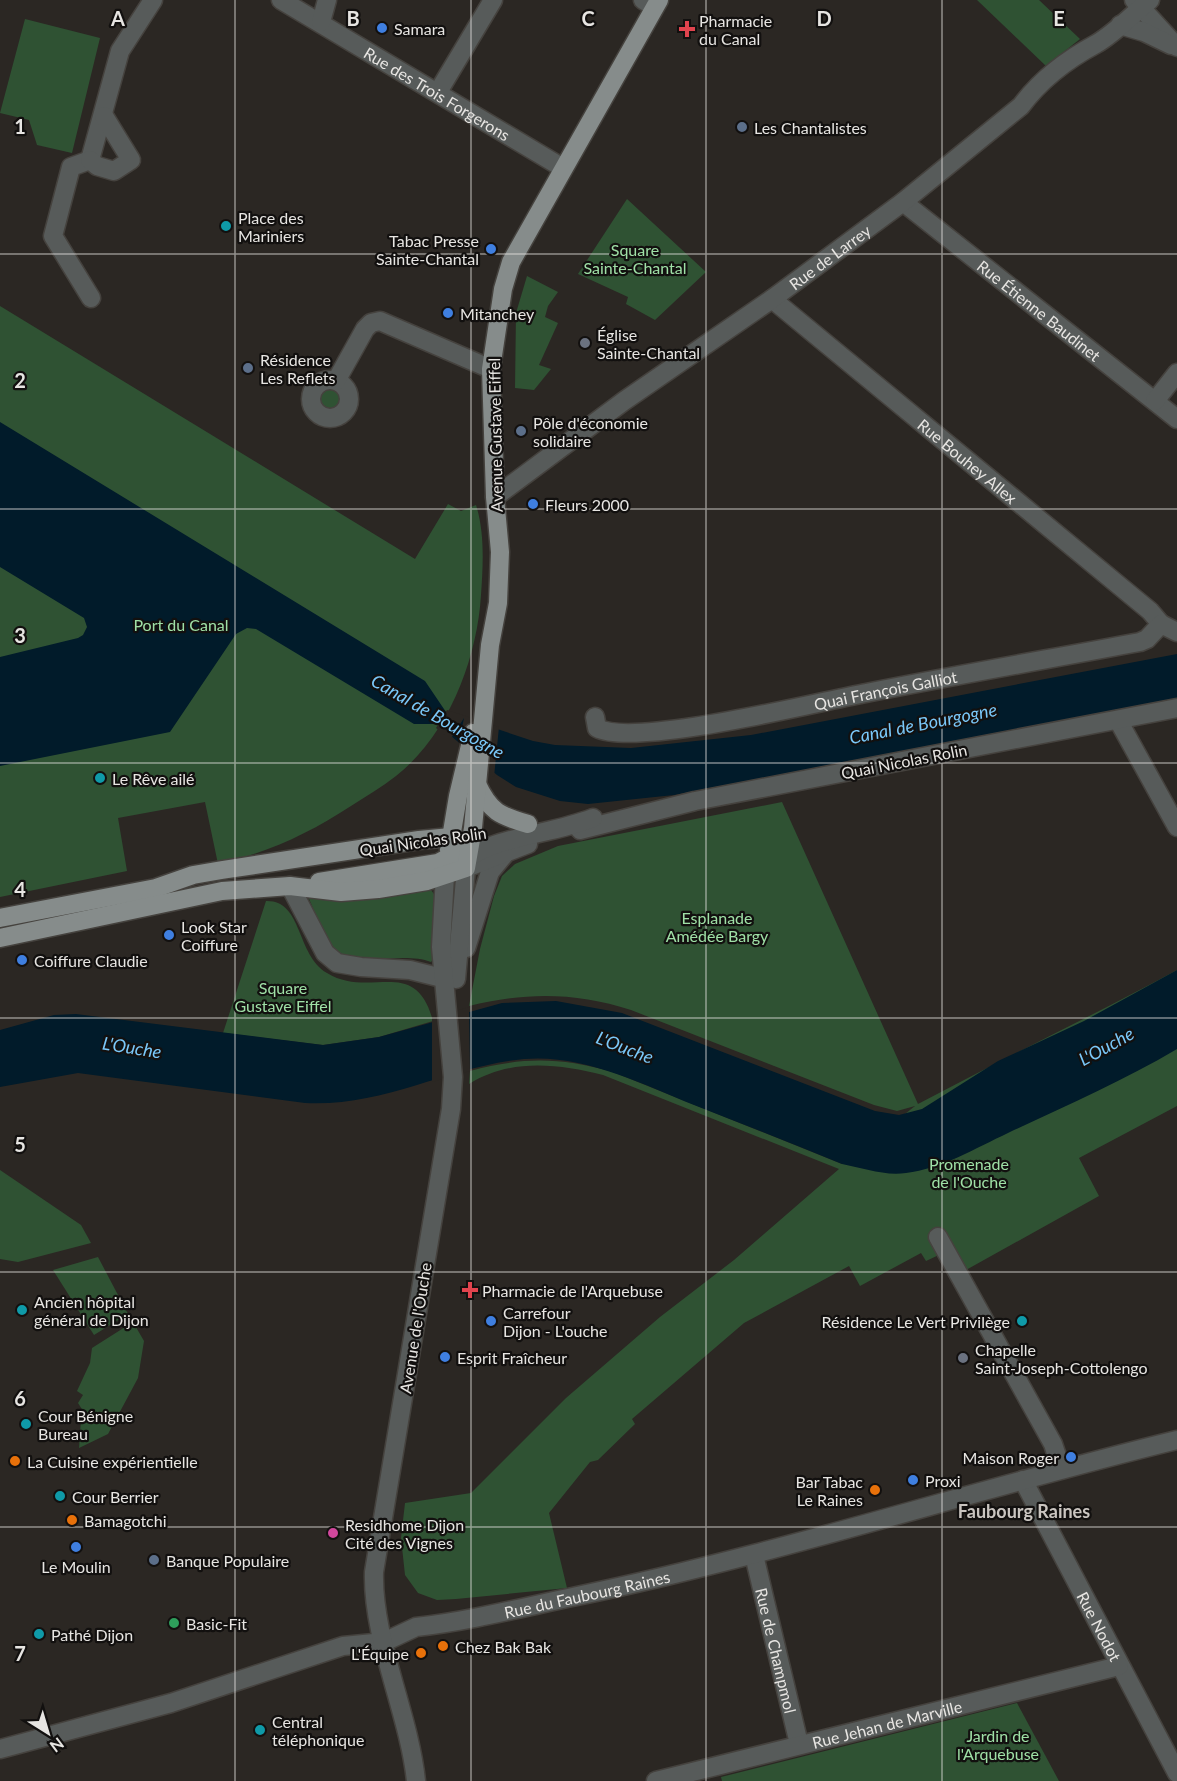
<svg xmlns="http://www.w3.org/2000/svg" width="1177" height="1781" font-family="Lato,sans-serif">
  <rect width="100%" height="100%" fill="#2b2723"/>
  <!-- green -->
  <g fill="#2f5233">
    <path d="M977,0H1039L1080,39L1046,66Z"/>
    <path d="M25,19L100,38L72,153L37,145L29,120L0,113Z"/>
    <path d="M627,199L706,272L655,320L626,304L628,297L578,274Z"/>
    <path d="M527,276L558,292L548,306L545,317L558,323L539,365L551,369L534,390L515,388L516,313Z"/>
    <path d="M0,306L415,559L448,504L461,511L476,505C485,533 483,566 481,595C477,660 448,735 396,776C382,787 366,796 351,806C308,834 267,853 218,864L205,802L118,818L127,871L0,897Z"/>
    <circle cx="329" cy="400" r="12"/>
    <path d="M782,802L918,1104C1004,1058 1092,1016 1177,970V1106L1079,1158L1099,1196L966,1270L941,1254L926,1261L921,1253L860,1286L849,1266L744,1323L632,1419L635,1424L598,1460L590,1462L549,1513L567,1588L456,1599L437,1600L418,1593L405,1575L401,1538L405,1503L471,1493L566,1398L660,1317L734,1260L839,1169L603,1075C558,1064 511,1058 469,1084L470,1071C523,1057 559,1057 613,1072L842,1164L915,1106L897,1111L874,1105L631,1010C576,992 525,992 469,1006L480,949L494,896L502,876L515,864L558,846Z"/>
    <path d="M429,887L436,897L434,958L431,962C401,950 347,972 327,943C319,930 316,913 309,899L313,896Z"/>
    <path d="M266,901C303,900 296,955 327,973C371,1000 415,954 433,1021L379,1037L323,1045L223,1033Z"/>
    <path d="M0,1170L81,1225L91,1243L18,1262L0,1259Z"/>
    <path d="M98,1257L128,1314L94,1335L53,1270Z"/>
    <path d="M133,1322L144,1341L138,1378L108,1434L79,1448L81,1419L85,1414L78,1403L83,1395L77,1391L90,1363L92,1348Z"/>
    <path d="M1017,1703L1059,1781H722L721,1777Z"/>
  </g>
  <!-- water -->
  <g fill="#011b2a">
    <path d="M0,422L425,681L446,712L533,741L555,745L631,748L751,735L1177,654V699L674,795L588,804L560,801L516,787L497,775L437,724H414L256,629L247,628L236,634L170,732L0,766V657L78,638L83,635L87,627L84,618L0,567Z"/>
    <path d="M1177,970V1049C1123,1081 1065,1106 1008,1133C976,1148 941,1169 906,1173C884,1176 863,1168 842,1164C793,1144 743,1124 694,1105C640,1083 583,1054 524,1059C449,1066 385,1107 305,1103L78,1073L0,1087V1030L54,1015L76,1014L323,1045L379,1037L502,1003L556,1001L622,1013L875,1111L899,1115L922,1109L998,1061L1084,1021Z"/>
  </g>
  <!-- pier -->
  <g fill="#2b2723">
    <path d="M447,710L499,727L494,777L458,747L464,718L450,740L436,728Z"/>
    <path d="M469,1007L470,1071L432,1082V1018Z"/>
  </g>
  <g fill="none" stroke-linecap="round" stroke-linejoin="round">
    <defs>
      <g id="minor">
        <path id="s1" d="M281,0L563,168"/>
        <path d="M643,0L654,7"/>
        <path d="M1134,0L1177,47"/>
        <path d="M321,22L327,0"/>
        <path d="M1120,25L1144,32L1171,45"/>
        <path d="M438,92L493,0"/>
        <path d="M90,160L120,51L153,0"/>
        <path d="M90,160L71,167L53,236L91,298"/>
        <path d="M90,160L97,166L114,171L131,160L104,116"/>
        <path id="s2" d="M903,202L1177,419"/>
        <path id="s3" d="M772,299L1150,611L1161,624"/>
        <circle cx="330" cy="399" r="19"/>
        <path d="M336,381L365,329L371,323L380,321L491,369"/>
        <path d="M1155,401L1177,373"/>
        <path id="s4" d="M495,497L624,401L772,299L903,202L1021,106C1041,79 1066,60 1096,44C1115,33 1133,14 1150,0"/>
        <path id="s5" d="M595,717L597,728C635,748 817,702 866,693C957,675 1049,659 1140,642L1147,639L1161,624L1177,632"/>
        <path d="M1118,720L1177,827"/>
        <path d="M580,830L695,801L1177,708"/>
        <path d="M290,886L325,953L337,963L361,967L410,970L442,978"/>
        <path d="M466,948L490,872L504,855"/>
        <path d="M456,979L466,868L528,844"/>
        <path d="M938,1237L1053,1444L1061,1468"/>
        <path id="s6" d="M1023,1480L1177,1773"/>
        <path id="s7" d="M754,1555L799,1744"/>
        <path id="s8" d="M0,1749L171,1703L343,1646L384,1642L416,1627C470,1621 524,1607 577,1596C779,1554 976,1489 1177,1440"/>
        <path d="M416,1781C409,1713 372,1639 374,1572L451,1109L453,1077L441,947L445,875C487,834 541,838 593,818"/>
        <path id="s9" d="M656,1781L1119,1666"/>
      </g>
      <g id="major">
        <path d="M477,784C490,812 500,816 528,824"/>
        <path d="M449,850L458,796L473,733"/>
        <path d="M319,882L438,863L455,854L471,837"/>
        <path d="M0,918L156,888L193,875L222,870L419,840L451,837"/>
        <path d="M0,938L222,891L290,886L341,892L378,889L427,881L466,868L473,828L490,645L498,603L500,552L495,497L491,369L503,289L511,262L659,0"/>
      </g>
    </defs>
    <!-- minor casing -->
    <use href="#minor" stroke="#45423e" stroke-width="21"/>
    <!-- major casing -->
    <use href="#major" stroke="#45423e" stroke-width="21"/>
    <!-- minor -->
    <use href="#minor" stroke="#575b5a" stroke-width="18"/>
    <!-- major -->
    <use href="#major" stroke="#868c8b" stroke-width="18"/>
  </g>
  <!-- grid -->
  <path fill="none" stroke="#e7e5e2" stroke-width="1.5" stroke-opacity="0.55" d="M235,0V1781M471,0V1781M706,0V1781M942,0V1781M0,254H1177M0,509H1177M0,763H1177M0,1018H1177M0,1272H1177M0,1527H1177"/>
  <!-- markers -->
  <g fill="#3f7fe0" stroke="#12100f" stroke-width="2">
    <circle cx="382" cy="28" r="6"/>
    <circle cx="491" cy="249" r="6"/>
    <circle cx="448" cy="313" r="6"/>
    <circle cx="533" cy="504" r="6"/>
    <circle cx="169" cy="935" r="6"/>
    <circle cx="22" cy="960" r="6"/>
    <circle cx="491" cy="1321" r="6"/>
    <circle cx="445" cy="1357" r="6"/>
    <circle cx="1071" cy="1457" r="6"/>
    <circle cx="913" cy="1480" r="6"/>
    <circle cx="76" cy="1547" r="6"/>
  </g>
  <g fill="#e0444e" stroke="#12100f" stroke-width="2">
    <path d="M684 20h6v6h6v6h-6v6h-6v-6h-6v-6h6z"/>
    <path d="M467 1281h6v6h6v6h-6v6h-6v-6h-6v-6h6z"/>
  </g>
  <g fill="#5c6f8a" stroke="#12100f" stroke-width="2">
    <circle cx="742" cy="127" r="6"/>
    <circle cx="248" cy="368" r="6"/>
    <circle cx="521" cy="431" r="6"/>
    <circle cx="154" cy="1560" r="6"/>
  </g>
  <g fill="#0f9aa8" stroke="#12100f" stroke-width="2">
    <circle cx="226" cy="226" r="6"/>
    <circle cx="100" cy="778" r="6"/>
    <circle cx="22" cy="1310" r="6"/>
    <circle cx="1022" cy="1321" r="6"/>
    <circle cx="26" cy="1424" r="6"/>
    <circle cx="60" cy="1496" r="6"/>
    <circle cx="39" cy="1634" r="6"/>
    <circle cx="260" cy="1730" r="6"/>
  </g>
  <g fill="#6b7280" stroke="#12100f" stroke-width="2">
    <circle cx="585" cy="343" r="6"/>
    <circle cx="963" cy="1358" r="6"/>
  </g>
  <g fill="#e8710a" stroke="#12100f" stroke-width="2">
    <circle cx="15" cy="1461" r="6"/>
    <circle cx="875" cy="1490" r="6"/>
    <circle cx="72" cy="1520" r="6"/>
    <circle cx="443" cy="1646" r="6"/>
    <circle cx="421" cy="1653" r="6"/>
  </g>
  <circle fill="#d1479c" stroke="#12100f" stroke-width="2" cx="333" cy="1533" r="6"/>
  <circle fill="#2e9e5b" stroke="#12100f" stroke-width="2" cx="174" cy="1623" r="6"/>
  <g text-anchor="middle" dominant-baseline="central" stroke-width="4.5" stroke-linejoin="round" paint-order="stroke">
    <!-- poi labels -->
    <g font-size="16" fill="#e7e5e2" stroke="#12100f" text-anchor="start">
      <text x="699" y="20">Pharmacie<tspan x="699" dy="18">du Canal</tspan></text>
      <text x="394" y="28">Samara</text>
      <text x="754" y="127">Les Chantalistes</text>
      <text x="238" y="217">Place des<tspan x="238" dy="18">Mariniers</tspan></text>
      <text x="479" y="240" text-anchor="end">Tabac Presse<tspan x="479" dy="18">Sainte-Chantal</tspan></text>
      <text x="460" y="313">Mitanchey</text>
      <text x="597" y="334">Église<tspan x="597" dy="18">Sainte-Chantal</tspan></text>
      <text x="260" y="359">Résidence<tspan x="260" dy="18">Les Reflets</tspan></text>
      <text x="533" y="422">Pôle d'économie<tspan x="533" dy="18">solidaire</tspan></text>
      <text x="545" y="504">Fleurs 2000</text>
      <text x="112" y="778">Le Rêve ailé</text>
      <text x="181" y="926">Look Star<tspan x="181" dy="18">Coiffure</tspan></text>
      <text x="34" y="960">Coiffure Claudie</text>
      <text x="482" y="1290">Pharmacie de l'Arquebuse</text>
      <text x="34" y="1301">Ancien hôpital<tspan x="34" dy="18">général de Dijon</tspan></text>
      <text x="503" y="1312">Carrefour<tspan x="503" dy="18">Dijon - L'ouche</tspan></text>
      <text x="1010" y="1321" text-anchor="end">Résidence Le Vert Privilège</text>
      <text x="975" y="1349">Chapelle<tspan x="975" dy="18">Saint-Joseph-Cottolengo</tspan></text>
      <text x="457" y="1357">Esprit Fraîcheur</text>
      <text x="38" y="1415">Cour Bénigne<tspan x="38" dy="18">Bureau</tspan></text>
      <text x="1059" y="1457" text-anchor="end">Maison Roger</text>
      <text x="27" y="1461">La Cuisine expérientielle</text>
      <text x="925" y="1480">Proxi</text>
      <text x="863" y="1481" text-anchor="end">Bar Tabac<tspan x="863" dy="18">Le Raines</tspan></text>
      <text x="72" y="1496">Cour Berrier</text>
      <text x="84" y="1520">Bamagotchi</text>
      <text x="345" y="1524">Residhome Dijon<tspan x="345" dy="18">Cité des Vignes</tspan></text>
      <text x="166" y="1560">Banque Populaire</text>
      <text x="76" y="1566" text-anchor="middle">Le Moulin</text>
      <text x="186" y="1623">Basic-Fit</text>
      <text x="51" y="1634">Pathé Dijon</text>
      <text x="455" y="1646">Chez Bak Bak</text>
      <text x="409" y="1653" text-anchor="end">L'Équipe</text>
      <text x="272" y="1721">Central<tspan x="272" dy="18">téléphonique</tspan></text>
    </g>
    <!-- street labels -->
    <g font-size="16" fill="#e7e5e2" stroke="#12100f">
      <text stroke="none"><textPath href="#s1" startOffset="182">Rue des Trois Forgerons</textPath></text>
      <text stroke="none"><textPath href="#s4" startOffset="412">Rue de Larrey</textPath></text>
      <text stroke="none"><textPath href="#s2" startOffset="174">Rue Étienne Baudinet</textPath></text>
      <text transform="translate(495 435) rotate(-91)">Avenue Gustave Eiffel</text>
      <text stroke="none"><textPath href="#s3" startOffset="254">Rue Bouhey Allex</textPath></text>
      <text stroke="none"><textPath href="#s5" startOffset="304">Quai François Galliot</textPath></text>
      <text transform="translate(904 761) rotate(-11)">Quai Nicolas Rolin</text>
      <text transform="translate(423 841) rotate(-8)">Quai Nicolas Rolin</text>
      <text transform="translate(415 1328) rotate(-81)">Avenue de l'Ouche</text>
      <text stroke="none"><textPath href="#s8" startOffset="609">Rue du Faubourg Raines</textPath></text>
      <text stroke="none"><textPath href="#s6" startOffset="165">Rue Nodot</textPath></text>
      <text stroke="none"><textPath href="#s7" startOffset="98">Rue de Champmol</textPath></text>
      <text stroke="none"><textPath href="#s9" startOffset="238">Rue Jehan de Marville</textPath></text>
    </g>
    <!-- park labels -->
    <g font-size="16" fill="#9fe0a6" stroke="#12100f">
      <text x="635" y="249">Square<tspan x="635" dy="18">Sainte-Chantal</tspan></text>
      <text x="181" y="624">Port du Canal</text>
      <text x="717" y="917">Esplanade<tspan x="717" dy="18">Amédée Bargy</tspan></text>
      <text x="283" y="987">Square<tspan x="283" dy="18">Gustave Eiffel</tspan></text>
      <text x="969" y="1163">Promenade<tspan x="969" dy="18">de l'Ouche</tspan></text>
      <text x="998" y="1735">Jardin de<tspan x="998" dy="18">l'Arquebuse</tspan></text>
    </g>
    <!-- water labels -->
    <g font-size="18" font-style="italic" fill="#7ac8f9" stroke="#12100f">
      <text transform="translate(438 716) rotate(30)">Canal de Bourgogne</text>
      <text transform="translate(923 723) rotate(-11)">Canal de Bourgogne</text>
      <text transform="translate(1106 1046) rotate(-29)">L'Ouche</text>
      <text transform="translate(132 1047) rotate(9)">L'Ouche</text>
      <text transform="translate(625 1047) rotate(21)">L'Ouche</text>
    </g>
    <!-- neighbourhood labels -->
    <g font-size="18" font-weight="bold" fill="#cac5c0" stroke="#12100f">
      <text x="1024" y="1511">Faubourg Raines</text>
    </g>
  </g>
  <g font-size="20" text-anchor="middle" font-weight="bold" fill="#e7e5e2" stroke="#12100f" stroke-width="4.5" stroke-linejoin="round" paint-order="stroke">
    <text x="118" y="26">A</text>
    <text x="353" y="26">B</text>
    <text x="588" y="26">C</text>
    <text x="824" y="26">D</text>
    <text x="1059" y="26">E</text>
    <text x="20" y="134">1</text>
    <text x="20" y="388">2</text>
    <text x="20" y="643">3</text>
    <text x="20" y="897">4</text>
    <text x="20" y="1152">5</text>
    <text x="20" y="1406">6</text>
    <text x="20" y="1661">7</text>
  </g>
  <!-- north arrow -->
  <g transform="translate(48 1733) rotate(143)" stroke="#12100f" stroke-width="4.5" paint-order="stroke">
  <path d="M0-4.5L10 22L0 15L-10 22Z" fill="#e7e5e2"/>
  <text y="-9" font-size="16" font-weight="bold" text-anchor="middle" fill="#e7e5e2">N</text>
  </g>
</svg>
